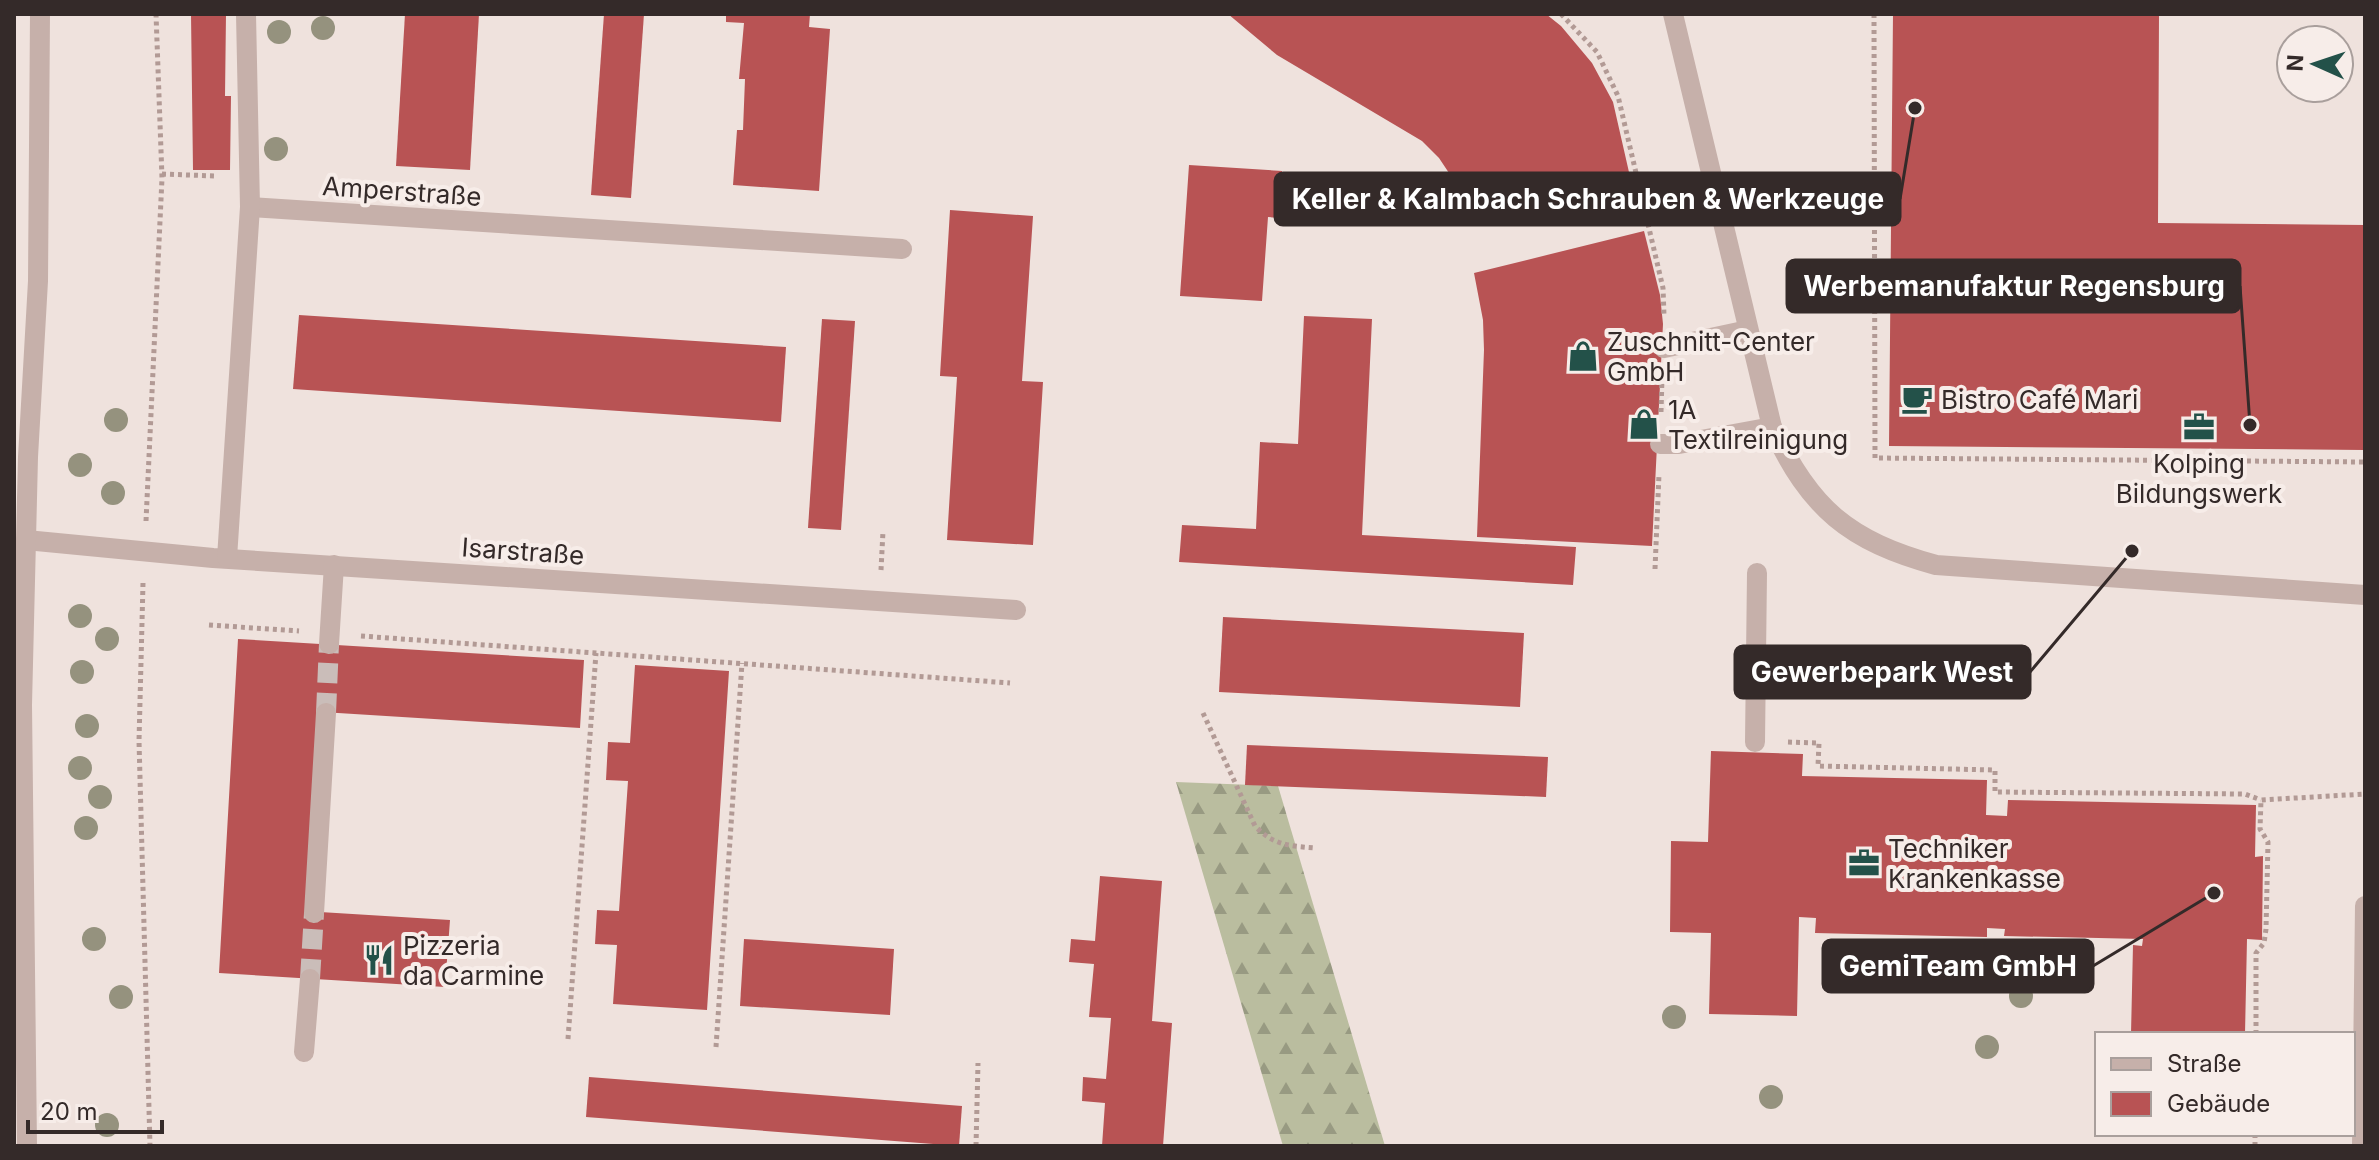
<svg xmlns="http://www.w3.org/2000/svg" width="2379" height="1160" font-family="Inter,sans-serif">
  <defs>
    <pattern id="forest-firs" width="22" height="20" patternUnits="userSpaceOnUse" patternTransform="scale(2)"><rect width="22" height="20" fill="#babd9f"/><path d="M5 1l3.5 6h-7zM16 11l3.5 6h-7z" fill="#989a82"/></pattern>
  </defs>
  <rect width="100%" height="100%" fill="#efe2dd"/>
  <!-- forest -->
  <path fill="url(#forest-firs)" d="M1176,782L1278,786L1385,1146H1283Z"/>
  <!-- building -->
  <g fill="#b85354">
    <path d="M191,14H226L225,96H231L230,170H193Z"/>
    <path d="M405,14H479L470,170L396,166Z"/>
    <path d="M604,14H644L631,198L591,195Z"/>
    <path d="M726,14H810L809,27L830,29L819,191L733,185L737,130H743L745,79H739L744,23L726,22Z"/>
    <path d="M1228,14H1546L1561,26L1592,63L1613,102L1631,181L1464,222L1451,176L1439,158L1422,141L1277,55Z"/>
    <path d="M1893,14H2159L2158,223L2365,225V450L1889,446Z"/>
    <path d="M1189,165L1282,171L1279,218L1268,217L1262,301L1180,296Z"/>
    <path d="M950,210L1033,216L1022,381L1043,382L1033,545L947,540L957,377L940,376Z"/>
    <path d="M1644,231L1660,295L1663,324L1652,546L1477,537L1484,350L1483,320L1474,273Z"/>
    <path d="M299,315L786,347L781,422L293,389Z"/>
    <path d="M1304,316L1372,319L1362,535L1576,547L1573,585L1179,562L1182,525L1256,529L1260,442L1298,444Z"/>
    <path d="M822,319L855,321L841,530L808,528Z"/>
    <path d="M1223,617L1524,633L1520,707L1219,692Z"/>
    <path d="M238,639L584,660L580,728L322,712L320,912L450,920L445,987L219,973Z"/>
    <path d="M635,665L729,671L707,1010L613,1004L617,945L595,944L597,910L619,911L628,781L606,780L608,742L630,743Z"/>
    <path d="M1247,745L1548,757L1546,797L1245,785Z"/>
    <path d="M1711,751L1803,754L1802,776L1987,780L1986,815L2007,816L2008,800L2256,805L2255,857L2263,856L2262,940L2247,939L2245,1034H2131L2133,945L2142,946L2143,939L2004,936L2005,929L1987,928V937L1815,933L1816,918L1799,917L1797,1016L1709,1014L1711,933L1670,932L1671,841L1708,842Z"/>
    <path d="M1100,876L1162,881L1152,1021L1172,1023L1163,1146H1102L1105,1103L1082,1101L1083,1077L1106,1079L1111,1018L1089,1017L1094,964L1069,962L1071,939L1095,941Z"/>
    <path d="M744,939L894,949L890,1015L740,1006Z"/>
    <path d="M589,1077L962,1106L959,1146L586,1117Z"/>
  </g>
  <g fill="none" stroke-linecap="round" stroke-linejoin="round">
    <!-- minor-tunnel -->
    <g stroke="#cabdb9" stroke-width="20" stroke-dasharray="20 10" stroke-linecap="butt">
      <path d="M326,713L329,644"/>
      <path d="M310,979L314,913"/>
    </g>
    <!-- path -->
    <g stroke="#b29a95" stroke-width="5" stroke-dasharray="4 4" stroke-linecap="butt">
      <path d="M1561,14L1597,52L1618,96L1663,288L1664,316"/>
      <path d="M1874,14L1875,458L2365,462"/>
      <path d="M162,174L216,176"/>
      <path d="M1661,412L1662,378"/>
      <path d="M146,521L162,178L156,14"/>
      <path d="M1655,569L1659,474"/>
      <path d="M881,570L883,531"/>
      <path d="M143,583L139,741L150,1146"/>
      <path d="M209,625L299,631"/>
      <path d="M361,636L1010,683"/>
      <path d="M1203,713L1255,826C1273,845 1289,846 1315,848"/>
      <path d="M1788,742L1819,743L1818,766L1995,770V792L2245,794L2261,800"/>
      <path d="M2256,1034V953L2264,943L2266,929L2268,842L2260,829L2261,800L2365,794"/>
      <path d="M568,1039L596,653"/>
      <path d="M716,1047L742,663"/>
      <path d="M976,1146L978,1063"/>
      <path d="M2255,1146V1134"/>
    </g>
    <!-- minor -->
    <g stroke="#c6b0aa" stroke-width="20">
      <path d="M1673,14L1772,427C1810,509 1849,541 1936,565L2365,595"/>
      <path d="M250,207L902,249"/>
      <path d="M1664,348L1748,330"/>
      <path d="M1660,444H1679L1772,427"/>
      <path d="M26,540L213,558L1016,610"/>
      <path d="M227,558L250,207L246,14"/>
      <path d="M329,644L334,565"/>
      <path d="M1755,742L1757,573"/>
      <path d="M314,913L326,713"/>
      <path d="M304,1052L310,979"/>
      <path d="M27,1146L22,705L28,457L38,281L40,14"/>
      <path d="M2362,1146L2365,906"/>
    </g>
  </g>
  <!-- trees -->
  <g fill="#95927e">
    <circle cx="323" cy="28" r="12"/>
    <circle cx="279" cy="32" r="12"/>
    <circle cx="276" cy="149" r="12"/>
    <circle cx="116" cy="420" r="12"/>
    <circle cx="80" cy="465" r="12"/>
    <circle cx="113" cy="493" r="12"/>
    <circle cx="80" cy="616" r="12"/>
    <circle cx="107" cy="639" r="12"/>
    <circle cx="82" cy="672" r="12"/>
    <circle cx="87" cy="726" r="12"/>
    <circle cx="80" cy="768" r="12"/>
    <circle cx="100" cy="797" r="12"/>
    <circle cx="86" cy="828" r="12"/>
    <circle cx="94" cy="939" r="12"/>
    <circle cx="2021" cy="996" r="12"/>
    <circle cx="121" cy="997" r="12"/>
    <circle cx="1674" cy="1017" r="12"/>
    <circle cx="1987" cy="1047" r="12"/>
    <circle cx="1771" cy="1097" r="12"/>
    <circle cx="107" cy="1125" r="12"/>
  </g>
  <!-- icons -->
  <defs>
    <symbol id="shop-bare" viewBox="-9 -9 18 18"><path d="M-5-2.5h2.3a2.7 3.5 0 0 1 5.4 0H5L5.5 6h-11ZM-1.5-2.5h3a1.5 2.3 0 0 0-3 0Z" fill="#235149" stroke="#f7ede9" stroke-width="2.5" paint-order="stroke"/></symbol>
    <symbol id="cafe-bare" viewBox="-9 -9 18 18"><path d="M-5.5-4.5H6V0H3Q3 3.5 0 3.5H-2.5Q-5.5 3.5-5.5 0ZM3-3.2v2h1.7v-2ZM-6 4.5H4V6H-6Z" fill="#235149" stroke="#f7ede9" stroke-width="2.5" paint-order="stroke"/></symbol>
    <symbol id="office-bare" viewBox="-9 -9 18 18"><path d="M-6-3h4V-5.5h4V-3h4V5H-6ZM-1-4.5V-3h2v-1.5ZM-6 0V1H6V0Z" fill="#235149" stroke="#f7ede9" stroke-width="2.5" paint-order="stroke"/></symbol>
    <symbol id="restaurant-bare" viewBox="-9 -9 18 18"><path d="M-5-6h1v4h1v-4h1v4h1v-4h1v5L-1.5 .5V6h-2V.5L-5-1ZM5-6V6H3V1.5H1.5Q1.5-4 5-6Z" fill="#235149" stroke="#f7ede9" stroke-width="2.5" paint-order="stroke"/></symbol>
  </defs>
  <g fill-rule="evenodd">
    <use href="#shop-bare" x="1561" y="334" width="44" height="44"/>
    <use href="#cafe-bare" x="1895" y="377" width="44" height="44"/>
    <use href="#shop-bare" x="1622" y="402" width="44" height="44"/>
    <use href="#office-bare" x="2177" y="405" width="44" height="44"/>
    <use href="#office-bare" x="1842" y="841" width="44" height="44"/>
    <use href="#restaurant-bare" x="357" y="938" width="44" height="44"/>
  </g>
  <g text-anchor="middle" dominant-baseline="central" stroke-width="8" stroke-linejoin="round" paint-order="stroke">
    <!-- street labels -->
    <g font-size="26" fill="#342a29" stroke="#f7ede9">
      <text transform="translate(402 191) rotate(4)">Amperstraße</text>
      <text transform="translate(523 551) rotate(4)">Isarstraße</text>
    </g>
    <!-- poi labels -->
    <g font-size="26" fill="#342a29" stroke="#f7ede9" text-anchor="start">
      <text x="1607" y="341">Zuschnitt-Center<tspan x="1607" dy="30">GmbH</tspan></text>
      <text x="1941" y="399">Bistro Café Mari</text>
      <text x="1668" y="409">1A<tspan x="1668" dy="30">Textilreinigung</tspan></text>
      <text x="2199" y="463" text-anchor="middle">Kolping<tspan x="2199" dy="30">Bildungswerk</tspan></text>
      <text x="1888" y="848">Techniker<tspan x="1888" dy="30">Krankenkasse</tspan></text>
      <text x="403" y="945">Pizzeria<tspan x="403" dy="30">da Carmine</tspan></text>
    </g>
  </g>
  <!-- callouts -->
  <path fill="none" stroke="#342a29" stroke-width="3" d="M1915 108L1900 199M2250 425L2240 286M2132 551L2030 672M2214 893L2093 966"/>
  <g fill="#342a29" stroke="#f7ede9" stroke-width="3">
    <circle cx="1915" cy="108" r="8"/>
    <circle cx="2250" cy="425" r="8"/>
    <circle cx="2132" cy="551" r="8"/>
    <circle cx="2214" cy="893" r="8"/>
  </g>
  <g fill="#342a29" stroke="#342a29" stroke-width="3">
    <rect x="1275" y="173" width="625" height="52" rx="8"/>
    <rect x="1787" y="260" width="453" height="52" rx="8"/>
    <rect x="1735" y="646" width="295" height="52" rx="8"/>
    <rect x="1823" y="940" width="270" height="52" rx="8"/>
  </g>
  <g font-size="28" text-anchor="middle" font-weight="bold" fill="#fff">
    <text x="1588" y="209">Keller &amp; Kalmbach Schrauben &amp; Werkzeuge</text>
    <text x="2014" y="296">Werbemanufaktur Regensburg</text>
    <text x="1882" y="682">Gewerbepark West</text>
    <text x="1958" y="976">GemiTeam GmbH</text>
  </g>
  <!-- border -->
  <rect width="2379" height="1160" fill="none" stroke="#342a29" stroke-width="32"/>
  <!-- legend -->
  <rect x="2095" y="1032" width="260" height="104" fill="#f7ede9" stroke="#a99f9c" stroke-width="2"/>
  <rect x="2111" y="1058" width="40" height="12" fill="#c6b0aa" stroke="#a99f9c" stroke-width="2"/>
  <text x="2167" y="1072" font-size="24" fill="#342a29">Straße</text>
  <rect x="2111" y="1092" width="40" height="24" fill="#b85354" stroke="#a99f9c" stroke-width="2"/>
  <text x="2167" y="1112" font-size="24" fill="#342a29">Gebäude</text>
  <!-- north arrow -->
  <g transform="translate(2315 64) rotate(273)"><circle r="38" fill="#f7ede9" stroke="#a99f9c" stroke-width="2"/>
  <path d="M0-6L14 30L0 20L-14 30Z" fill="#235149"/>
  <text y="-12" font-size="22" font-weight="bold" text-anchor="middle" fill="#342a29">N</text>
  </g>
  <!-- scale -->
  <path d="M28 1120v12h134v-12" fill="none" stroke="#342a29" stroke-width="4"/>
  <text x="40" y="1120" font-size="24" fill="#342a29" stroke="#f7ede9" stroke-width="6" paint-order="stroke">20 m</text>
</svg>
